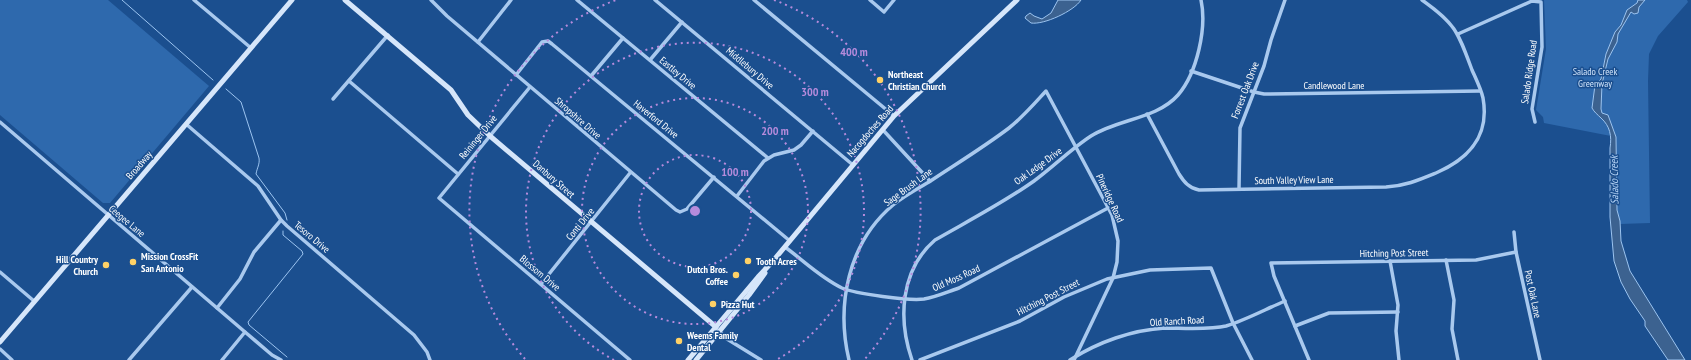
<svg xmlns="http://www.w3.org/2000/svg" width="1691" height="360" font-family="'PT Sans Narrow',sans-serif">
  <rect width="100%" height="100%" fill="#1b4f8f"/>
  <!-- green -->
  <g fill="#2e69ad">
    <path d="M0,0H108L209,86L110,203H103L0,115Z"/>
    <path d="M1544,0H1687L1688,2L1658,36L1649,54L1648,81L1650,223L1620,224L1617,210L1616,137L1544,123L1543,117L1536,110L1546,49Z"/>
  </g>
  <!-- water -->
  <g fill="#3c6290" stroke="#9cc4f0">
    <path d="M1058,0H1081C1074,11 1044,25 1031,23L1025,18L1026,16L1030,13L1034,16L1042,19L1051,13Z"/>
    <path d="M1638,0H1645L1639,7L1638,13L1634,14L1631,12L1618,34L1617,42L1608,59L1602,84L1601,109L1602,113L1608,115L1616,137L1617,210L1620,221L1621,241L1630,271L1685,360H1668L1645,326V321L1630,299L1621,282L1614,261L1610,217V148C1612,136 1610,126 1601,118C1598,115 1594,112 1592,108L1595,85L1601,79L1606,54L1615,32L1621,25L1627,10L1637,3Z"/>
  </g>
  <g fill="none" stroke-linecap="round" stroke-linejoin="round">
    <!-- stream -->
    <g stroke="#9cc4f0" stroke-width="1">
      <path d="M122,0L213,80"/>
      <path d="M226,89L241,102L259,158C260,164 257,168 256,174L285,213L287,220"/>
      <path d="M283,231V235L302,251L303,254L248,322L249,325L287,357"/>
    </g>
    <!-- street -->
    <g stroke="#a9c9ee" stroke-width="3.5">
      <path d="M194,0L251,48"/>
      <path d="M431,0L447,16L676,210L680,212L687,209L714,177"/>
      <path d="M577,0L768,158"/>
      <path d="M655,0L853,165"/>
      <path d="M754,0L894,116"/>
      <path d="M870,0L884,12L894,0"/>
      <path d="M1458,34L1532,1L1541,2L1542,47L1532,109L1535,122"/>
      <path d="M478,42L511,0"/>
      <path d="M650,60L682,22"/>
      <path d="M1191,71L1254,92L1264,94L1480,91"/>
      <path d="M516,75L542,42L548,41L552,44L790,241"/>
      <path d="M591,76L623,38"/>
      <path d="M349,81L458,174"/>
      <path d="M530,87L439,198L630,360"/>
      <path d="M333,99L388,35"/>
      <path d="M1147,114L1179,174C1184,182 1189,188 1199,190L1386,187C1405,186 1419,180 1436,173C1468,159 1490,137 1483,98C1481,89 1476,79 1472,70C1458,32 1456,24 1422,0"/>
      <path d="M0,122L245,332L272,355L281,360"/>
      <path d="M186,124L258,186L281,220L287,226L414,335L427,352L430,360"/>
      <path d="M883,130L930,181"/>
      <path d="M1239,189L1240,128L1264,66L1271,40L1285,0"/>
      <path d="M737,196L764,161L774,155L794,150L801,145L813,131"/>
      <path d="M1514,232L1516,252L1540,360"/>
      <path d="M785,247C804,261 821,278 842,288C856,294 909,301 924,299C936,297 947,292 959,288L1108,208"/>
      <path d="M1446,260L1454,300L1452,329L1458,360"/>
      <path d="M1390,261L1398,305L1396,331L1399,360"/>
      <path d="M0,272L34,301"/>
      <path d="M541,284L630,173"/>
      <path d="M217,308L240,279L254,252L281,220"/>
      <path d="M1295,326L1329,313L1398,312"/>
      <path d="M718,330L727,339L761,360"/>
      <path d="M0,349L12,360"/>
      <path d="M129,360L192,287"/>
      <path d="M222,360L245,332"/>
      <path d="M849,360C836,305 848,243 893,205C904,196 917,189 929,182C956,164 984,147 1009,128C1023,117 1034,104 1046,91L1112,215L1118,241L1117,262L1113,278L1074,360"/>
      <path d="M912,360C898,320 900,270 935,240C968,221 1003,203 1034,181C1053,167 1071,149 1091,136C1118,119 1157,119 1178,95C1197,73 1207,28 1201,0"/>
      <path d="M920,360L1020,321L1064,297L1107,279L1150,270L1211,268L1233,323L1252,360"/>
      <path d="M1070,360C1098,342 1132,330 1165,328C1182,328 1210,330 1226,326C1246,320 1266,309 1285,301"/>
      <path d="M1309,360L1274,276L1271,263L1476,260L1516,252"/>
    </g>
    <!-- secondary -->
    <g stroke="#d6e6fa" stroke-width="5">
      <path d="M345,0L451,90L468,115L490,136L716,327"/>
      <path d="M0,342L292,0"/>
      <path d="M688,360L758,277L773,261L894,116L1017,0"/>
      <path d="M696,360L749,295L765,273"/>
    </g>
  </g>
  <!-- distance rings -->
  <g fill="none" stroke="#b68bdc" stroke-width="2" stroke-dasharray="2 4">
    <circle cx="695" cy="211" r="56"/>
    <circle cx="695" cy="211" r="113"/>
    <path d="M614 360A169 169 0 1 1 776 360"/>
    <path d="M525 359A225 225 0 0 1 616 0M774 0A225 225 0 0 1 865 359"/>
  </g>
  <!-- markers -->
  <g fill="#ffd166" stroke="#1b4f8f" stroke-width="1.5">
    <circle cx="880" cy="80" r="4"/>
    <circle cx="748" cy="261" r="4"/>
    <circle cx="133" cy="262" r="4"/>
    <circle cx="106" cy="265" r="4"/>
    <circle cx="736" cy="275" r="4"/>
    <circle cx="713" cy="304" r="4"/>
    <circle cx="679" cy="341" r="4"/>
  </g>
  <g text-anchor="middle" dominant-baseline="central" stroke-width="3" stroke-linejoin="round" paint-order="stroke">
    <!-- street labels -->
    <g font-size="10" fill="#fff" stroke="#1b4f8f">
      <text transform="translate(750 68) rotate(40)">Middlebury Drive</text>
      <text transform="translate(1529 72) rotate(-82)">Salado Ridge Road</text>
      <text transform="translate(678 73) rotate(40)">Eastley Drive</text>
      <text x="1334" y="85">Candlewood Lane</text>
      <text transform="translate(1245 90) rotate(-69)">Forrest Oak Drive</text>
      <text transform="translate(578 118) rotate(41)">Shropshire Drive</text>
      <text transform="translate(656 119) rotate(39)">Haverford Drive</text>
      <text transform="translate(870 131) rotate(-49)">Nacogdoches Road</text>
      <text transform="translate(478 137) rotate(-51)">Reininger Drive</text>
      <text transform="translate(139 165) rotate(-49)">Broadway</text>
      <text transform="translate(1038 166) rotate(-36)">Oak Ledge Drive</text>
      <text transform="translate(554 179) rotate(41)">Danbury Street</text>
      <text transform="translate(1294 180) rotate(-1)">South Valley View Lane</text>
      <text transform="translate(908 187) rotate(-36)">Sage Brush Lane</text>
      <text transform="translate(1110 198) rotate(65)">Pineridge Road</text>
      <text transform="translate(127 221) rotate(40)">Ceegee Lane</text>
      <text transform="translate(580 224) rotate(-51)">Conti Drive</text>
      <text transform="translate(312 237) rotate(40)">Tesoro Drive</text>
      <text transform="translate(1394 253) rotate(-1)">Hitching Post Street</text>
      <text transform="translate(540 273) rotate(40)">Blossom Drive</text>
      <text transform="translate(956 278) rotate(-24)">Old Moss Road</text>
      <text transform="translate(1533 294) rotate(78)">Post Oak Lane</text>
      <text transform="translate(1048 297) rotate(-27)">Hitching Post Street</text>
      <text transform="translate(1177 321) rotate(-3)">Old Ranch Road</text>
    </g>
    <!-- park labels -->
    <g font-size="10" fill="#cfe3fa" stroke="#1b4f8f">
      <text x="1595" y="71">Salado Creek<tspan x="1595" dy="12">Greenway</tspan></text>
    </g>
    <!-- poi labels -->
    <g font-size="10" font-weight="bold" fill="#fff" stroke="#1b4f8f" text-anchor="start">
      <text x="888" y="74">Northeast<tspan x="888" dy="12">Christian Church</tspan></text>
      <text x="141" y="256">Mission CrossFit<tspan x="141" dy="12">San Antonio</tspan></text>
      <text x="98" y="259" text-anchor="end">Hill Country<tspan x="98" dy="12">Church</tspan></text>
      <text x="756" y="261">Tooth Acres</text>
      <text x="728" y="269" text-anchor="end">Dutch Bros.<tspan x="728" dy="12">Coffee</tspan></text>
      <text x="721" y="304">Pizza Hut</text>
      <text x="687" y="335">Weems Family<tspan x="687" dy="12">Dental</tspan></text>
    </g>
    <!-- water labels -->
    <g font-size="11" font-style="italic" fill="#b5d3f5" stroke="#1b4f8f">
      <text transform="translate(1614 180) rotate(-91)">Salado Creek</text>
    </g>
  </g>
  <circle cx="695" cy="211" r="6" fill="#b68bdc" stroke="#1b4f8f" stroke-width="2"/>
  <g font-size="12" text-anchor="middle" font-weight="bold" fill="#b68bdc" stroke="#1b4f8f" stroke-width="3" stroke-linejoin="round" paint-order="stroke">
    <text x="854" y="56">400 m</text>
    <text x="815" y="96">300 m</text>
    <text x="775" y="135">200 m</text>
    <text x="735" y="176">100 m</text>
  </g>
</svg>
